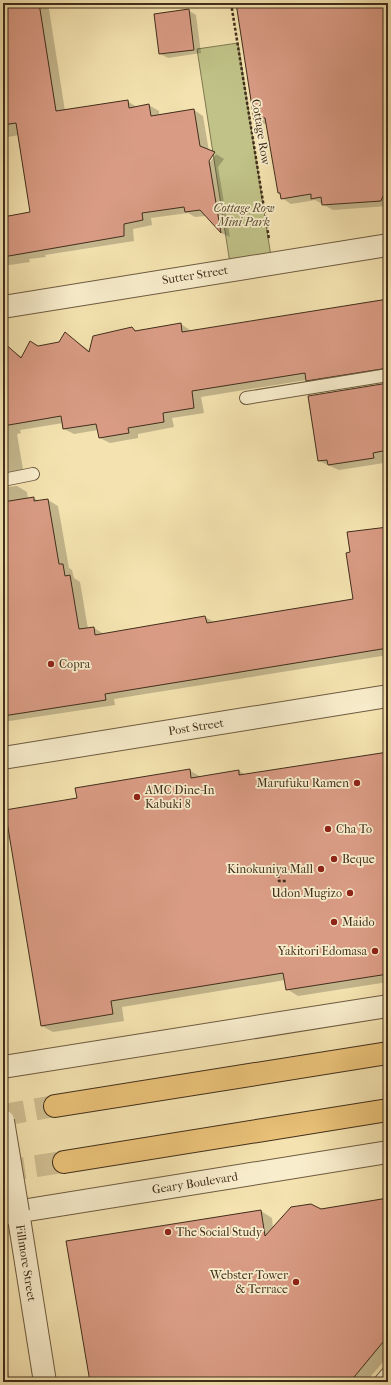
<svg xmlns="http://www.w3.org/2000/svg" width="391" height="1385" font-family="'IM FELL French Canon',serif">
  <rect width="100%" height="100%" fill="#f4e3b0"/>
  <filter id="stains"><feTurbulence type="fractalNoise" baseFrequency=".005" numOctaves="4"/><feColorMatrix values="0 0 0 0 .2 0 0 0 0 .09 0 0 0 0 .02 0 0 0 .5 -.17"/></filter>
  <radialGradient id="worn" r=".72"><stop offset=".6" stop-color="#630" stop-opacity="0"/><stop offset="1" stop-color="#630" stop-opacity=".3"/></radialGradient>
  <!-- green -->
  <path fill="#c0c287" stroke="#807851" d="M238,43L272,263L231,270L197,49Z"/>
  <!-- shadow -->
  <g fill="#0003">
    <path d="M3,3H48L65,111L127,101L137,107L149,105L159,111V115L194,110L203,116L209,151L205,165L207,166L216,154L224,159L218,167L230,237L221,233L206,216L195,217L188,213L151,218L152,225L133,229L134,241L45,255L46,257L29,259L30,262L3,266V218L31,213L19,135L3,138Z"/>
    <path d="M236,3H388V206L333,210L315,200L291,204L282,198L279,193L267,125L255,120Z"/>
    <path d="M188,10L196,15L201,53L168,58L160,54Z"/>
    <path d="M388,301V375L317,386L306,380L201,397L204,413L172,418L174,427L138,434V438L110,443L100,438L98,430L74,434L64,429L63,423L20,430L21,433L17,434L24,475L5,484L6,487L17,486L27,492L28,499L33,498L40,501L48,500L58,506L69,568L72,570L74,578L80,582L88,629L94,628L104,634L205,617L214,622L354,599L388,528V655L114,699L115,705L3,722L4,344L22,357L38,347L59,343L65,333L90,351L132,328L137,331L181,324L190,330L191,332Z"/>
    <path d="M388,384V457L383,458L384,463L339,470L319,461Z"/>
    <path d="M388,753V982L298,996L287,989L285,980L122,1007L124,1021L53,1032L42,1026L78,799L189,770L201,777L239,771L246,775Z"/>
    <path d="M388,1199V1356L366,1382H90L261,1211L272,1218L273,1228L321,1210Z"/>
    <path d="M3,1341L10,1382H3Z"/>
  </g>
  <!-- building -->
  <g fill="#d99b84" stroke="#412e1b">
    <path d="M3,3H39L56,111L128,100L129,108L149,104L151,116L194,109L200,146L215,152L209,161L221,233L200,210L185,212L184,207L142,213L143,220L124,224V236L3,257V217L30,212L16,123L3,125Z"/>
    <path d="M236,3H388V195L383,196L381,201L322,205L321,197L311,199V194L281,199L280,193H278L265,118L254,120Z"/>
    <path d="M189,9L194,50L159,54L154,14Z"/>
    <path d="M388,299V368L306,381L305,373L192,391L194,408L163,413L164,422L128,428L129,433L99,438L96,424L63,429L61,416L3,426V342L21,358L30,341L38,346L59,342L65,332L89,352L93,336L132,327L135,331L181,323L182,332Z"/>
    <path d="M388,383V450L373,453L374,458L328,465L327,460L318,461L308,396Z"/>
    <path d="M34,497V501L48,499L59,564H63L65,576L70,575L79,629L94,627L95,635L205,616L207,623L353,599L346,553L350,552L347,532L388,527V648L105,694L106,700L3,716V502Z"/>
    <path d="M388,752V974L286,990L283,973L111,1001L113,1014L41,1026L5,810L77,798L75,788L190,769L191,778L239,770V775Z"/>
    <path d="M388,1198V1336L350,1382H90L66,1241L261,1210L265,1236L291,1207L311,1204L321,1209Z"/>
  </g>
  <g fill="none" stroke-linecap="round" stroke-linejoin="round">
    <!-- primary-tunnel -->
    <g stroke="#d0bf92" stroke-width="22" stroke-dasharray="22 11" stroke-linecap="butt">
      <path d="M3,1115L55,1106"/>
      <path d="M3,1171L64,1162"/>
    </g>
    <defs>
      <g id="service">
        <path d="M246,398L388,375"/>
        <path d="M3,480L33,474"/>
      </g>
      <path id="pedestrian" d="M383,1382L388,1376"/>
      <g id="minor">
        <path d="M3,307L388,245"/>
        <path d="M18,1212L45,1382"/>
      </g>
      <g id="tertiary">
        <path d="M3,758L388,696"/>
        <path d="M3,1067L388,1006"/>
        <path d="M3,1214L388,1152"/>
      </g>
      <g id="primary">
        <path d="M55,1106L388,1053"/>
        <path d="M64,1162L388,1110"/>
      </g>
    </defs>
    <!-- service casing -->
    <use href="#service" stroke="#6e5b40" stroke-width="14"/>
    <!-- pedestrian casing -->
    <use href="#pedestrian" stroke="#6e5b40" stroke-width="19"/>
    <!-- minor casing -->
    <use href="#minor" stroke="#6e5b40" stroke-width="24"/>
    <!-- tertiary casing -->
    <use href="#tertiary" stroke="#6e5b40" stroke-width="24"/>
    <!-- primary casing -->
    <use href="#primary" stroke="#412e1b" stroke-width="24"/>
    <!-- path -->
    <g stroke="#412e1b" stroke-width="2.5" stroke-dasharray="3 2" stroke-linecap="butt">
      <path d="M231,3L269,239"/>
      <path d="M276,865L279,881H286"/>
    </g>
    <!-- service -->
    <use href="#service" stroke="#f8edcc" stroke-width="12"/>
    <!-- pedestrian -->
    <use href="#pedestrian" stroke="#f8edcc" stroke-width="17"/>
    <!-- minor -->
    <use href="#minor" stroke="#f8edcc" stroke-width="22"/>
    <!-- tertiary -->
    <use href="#tertiary" stroke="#f8edcc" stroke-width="22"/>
    <!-- primary -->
    <use href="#primary" stroke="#eac278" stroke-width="22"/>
    <defs>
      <path id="tertiary-bridge" d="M3,1121L18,1212"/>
    </defs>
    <!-- tertiary-bridge casing -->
    <use href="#tertiary-bridge" stroke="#6e5b40" stroke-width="24" stroke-linecap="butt"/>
    <!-- tertiary-bridge -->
    <use href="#tertiary-bridge" stroke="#f8edcc" stroke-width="22"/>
  </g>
  <!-- markers -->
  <g fill="#8f2418" stroke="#f8edcc" stroke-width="1.5">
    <circle cx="51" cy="664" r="4"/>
    <circle cx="357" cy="783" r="4"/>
    <circle cx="137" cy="797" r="4"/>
    <circle cx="328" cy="829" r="4"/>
    <circle cx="334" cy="859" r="4"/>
    <circle cx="321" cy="869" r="4"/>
    <circle cx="350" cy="893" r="4"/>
    <circle cx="334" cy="922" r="4"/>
    <circle cx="375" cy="951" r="4"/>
    <circle cx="168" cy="1232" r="4"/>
    <circle cx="296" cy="1282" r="4"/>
  </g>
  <g text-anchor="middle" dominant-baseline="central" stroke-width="3.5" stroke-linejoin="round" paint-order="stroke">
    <!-- street labels -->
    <g font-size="12" fill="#412e1b" stroke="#f8edcc">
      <text transform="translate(261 132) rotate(81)">Cottage Row</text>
      <text transform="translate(195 275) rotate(-9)">Sutter Street</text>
      <text transform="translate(196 727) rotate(-9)">Post Street</text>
      <text transform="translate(195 1183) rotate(-9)">Geary Boulevard</text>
      <text transform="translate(26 1263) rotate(81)">Fillmore Street</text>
    </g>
    <!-- park labels -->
    <g font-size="12" font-style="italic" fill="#5a4c31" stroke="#f8edcc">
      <text x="244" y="208">Cottage Row<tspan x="244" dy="14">Mini Park</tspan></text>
    </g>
    <!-- poi labels -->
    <g font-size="12" fill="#412e1b" stroke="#f8edcc" text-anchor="start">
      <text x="59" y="664">Copra</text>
      <text x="349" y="783" text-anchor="end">Marufuku Ramen</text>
      <text x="145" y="790">AMC Dine-In<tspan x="145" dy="14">Kabuki 8</tspan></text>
      <text x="336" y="829">Cha To</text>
      <text x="342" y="859">Beque</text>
      <text x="313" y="869" text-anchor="end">Kinokuniya Mall</text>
      <text x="342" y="893" text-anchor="end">Udon Mugizo</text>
      <text x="342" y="922">Maido</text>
      <text x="367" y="951" text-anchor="end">Yakitori Edomasa</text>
      <text x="176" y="1232">The Social Study</text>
      <text x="288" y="1275" text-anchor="end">Webster Tower<tspan x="288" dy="14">&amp; Terrace</tspan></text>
    </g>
  </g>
  <!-- margin -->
  <rect width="391" height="1385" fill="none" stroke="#f4e3b0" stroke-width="16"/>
  <rect x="4" y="4" width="383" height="1377" fill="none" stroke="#412e1b" stroke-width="2"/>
  <rect x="8" y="8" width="375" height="1369" fill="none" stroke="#412e1b"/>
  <rect width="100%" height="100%" filter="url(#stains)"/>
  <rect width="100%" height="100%" fill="url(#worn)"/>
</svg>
